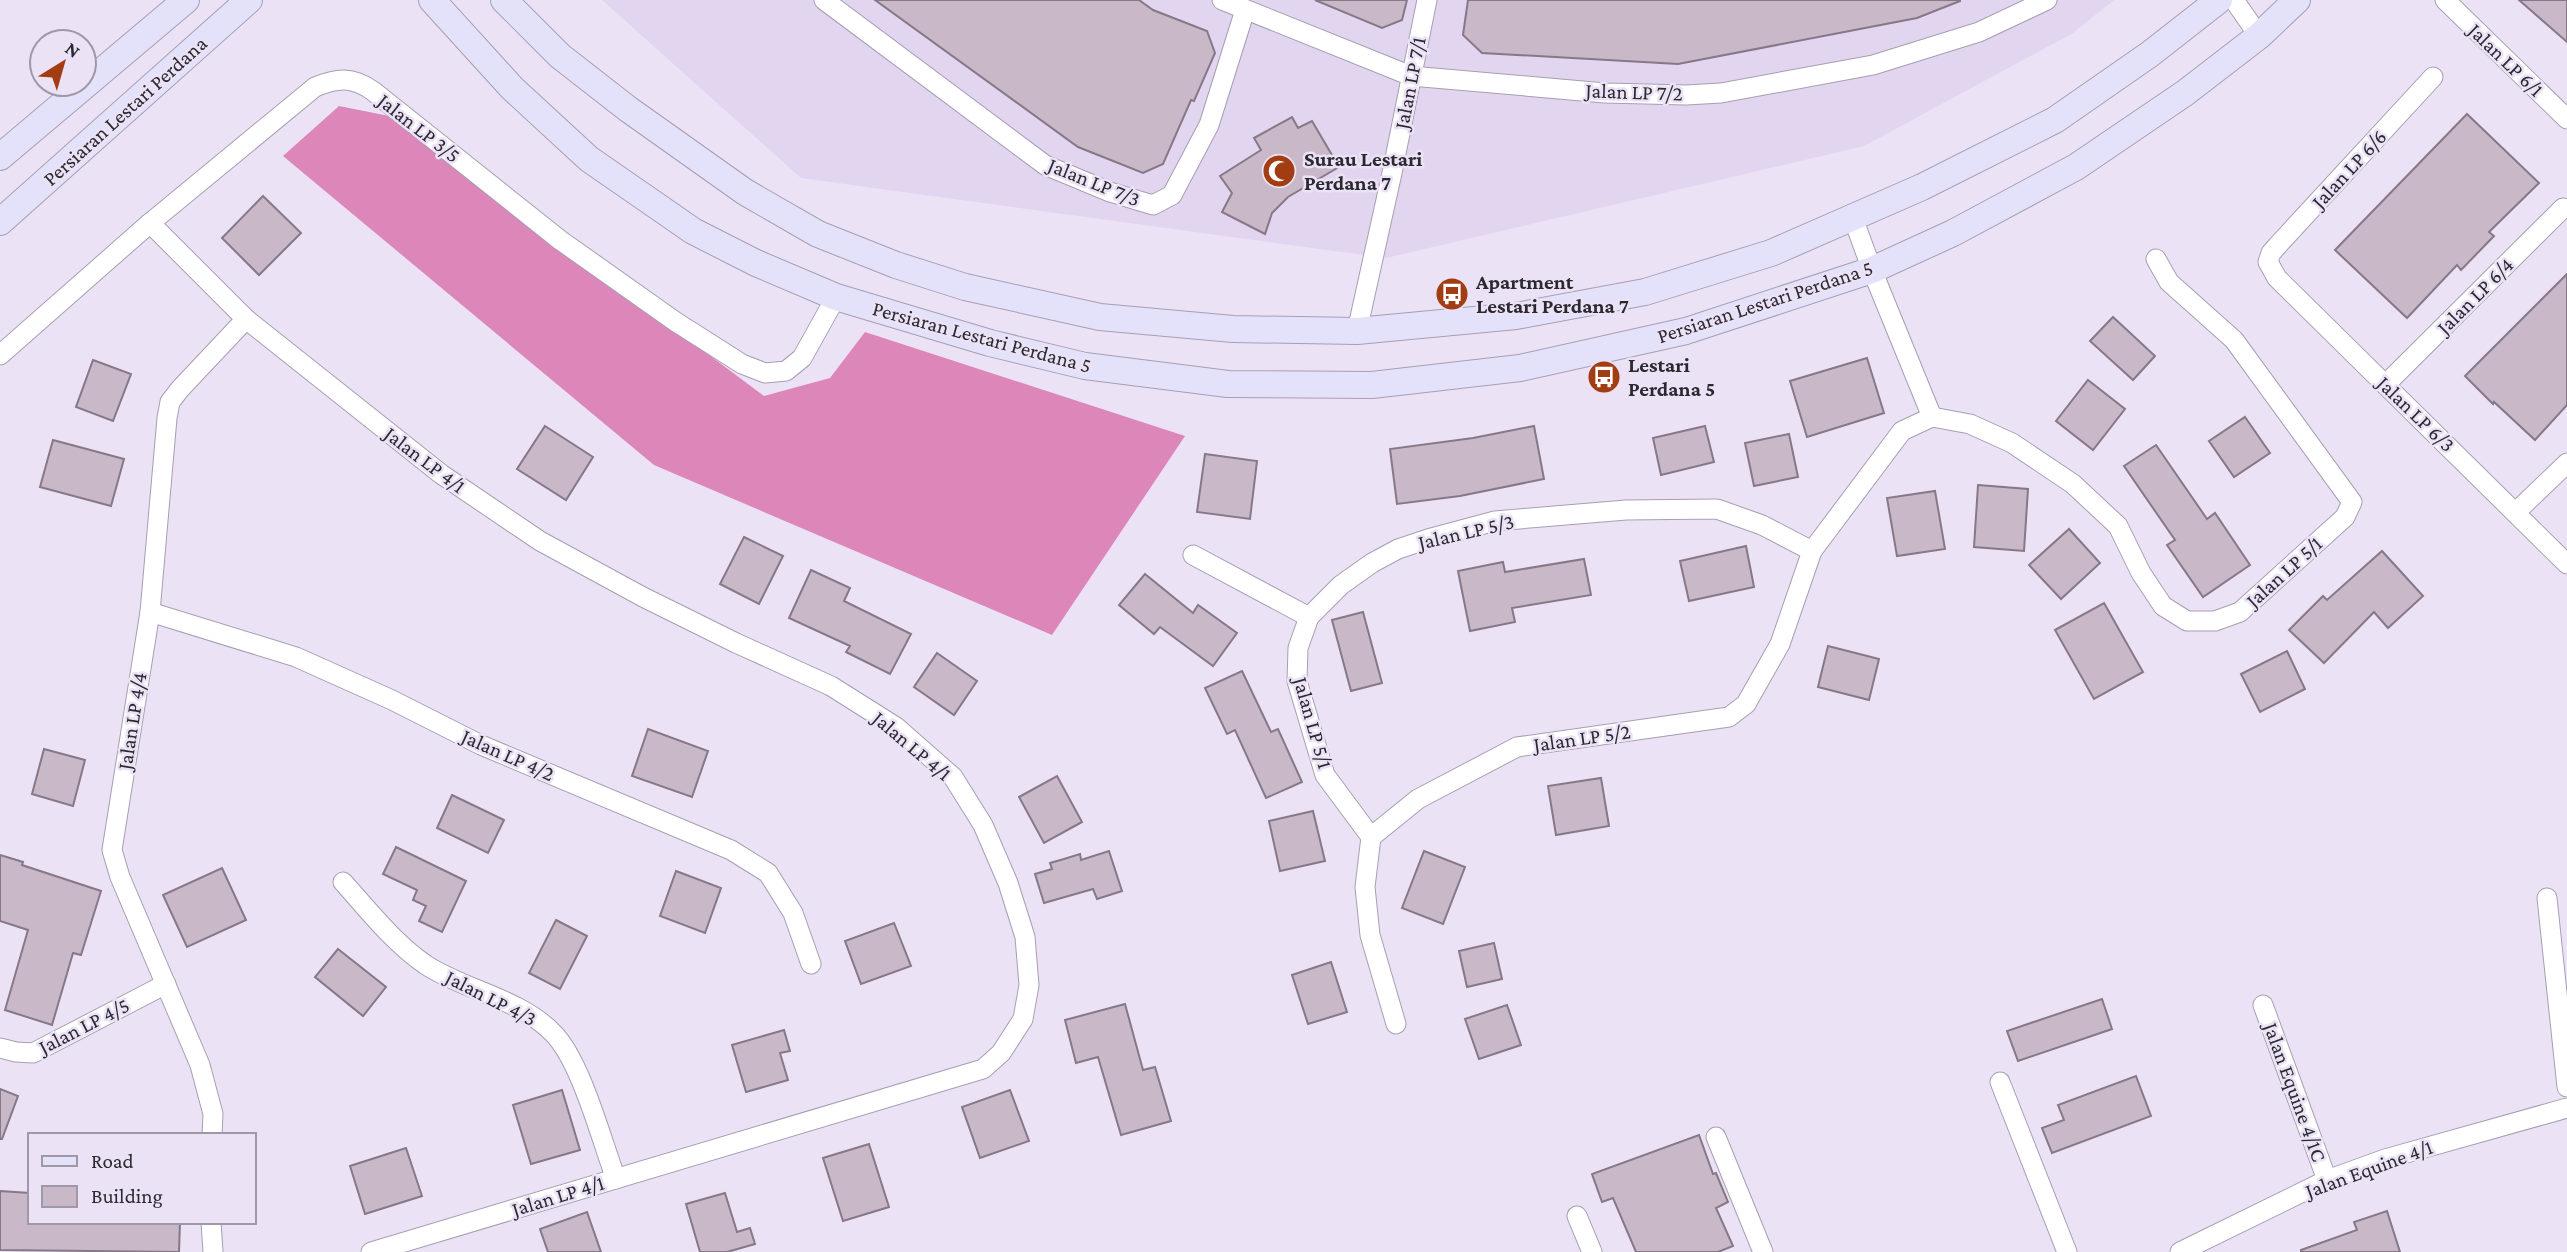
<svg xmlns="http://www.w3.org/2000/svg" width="2567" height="1252" font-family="'Crimson Pro',serif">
  <rect width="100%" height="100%" fill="#ebe2f6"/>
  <!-- built -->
  <path fill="#e1d5f0" d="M602,0H2114L2073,33L1864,146L1386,258L801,178Z"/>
  <!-- forest -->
  <path fill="#dc86ba" d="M339,106L389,116L764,396L830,378L865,332L1185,436L1052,635L654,465L283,156Z"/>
  <!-- building -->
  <g fill="#c8b8c8" stroke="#877887" stroke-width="2">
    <path d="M875,0H1139L1153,10L1207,31L1215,53L1194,101L1191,100L1163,164L1143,173L1078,147Z"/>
    <path d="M1315,0H1407L1402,20L1382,28Z"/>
    <path d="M1468,0H1960V1L1917,18L1678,64L1482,53L1463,35Z"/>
    <path d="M2519,0H2567V42Z"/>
    <path d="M2467,114L2539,183L2489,232L2494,236L2461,270L2457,265L2407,318L2335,250Z"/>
    <path d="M1292,117L1298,128L1312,121L1339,167L1288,197L1272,213L1265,234L1222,212L1232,193L1220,176L1261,150L1254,138Z"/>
    <path d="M263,196L301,233L259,275L222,238Z"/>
    <path d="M2567,274V405L2535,440L2494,402L2493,404L2465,376Z"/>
    <path d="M2113,317L2155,356L2133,380L2090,341Z"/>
    <path d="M1867,358L1884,413L1807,437L1790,381Z"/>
    <path d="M93,360L131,374L113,421L76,407Z"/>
    <path d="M2088,380L2125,409L2093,450L2056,421Z"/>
    <path d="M2245,417L2270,453L2234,477L2209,441Z"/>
    <path d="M545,426L593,457L566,500L517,469Z"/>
    <path d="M1534,426L1544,479L1460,496L1397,504L1390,449L1473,438Z"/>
    <path d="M1705,426L1714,462L1661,475L1653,438Z"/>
    <path d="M1789,434L1798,477L1754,486L1745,443Z"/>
    <path d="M53,440L124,459L111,506L40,487Z"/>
    <path d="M2156,445L2207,519L2215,513L2250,565L2203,597L2167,545L2175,540L2124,466Z"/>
    <path d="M1205,454L1257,461L1250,519L1197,512Z"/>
    <path d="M1978,485L2028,489L2024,551L1974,547Z"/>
    <path d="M1935,491L1945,549L1897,556L1887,498Z"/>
    <path d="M2069,529L2100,563L2061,599L2029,565Z"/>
    <path d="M744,537L783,556L759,604L720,584Z"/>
    <path d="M1746,546L1754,587L1689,601L1680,561Z"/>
    <path d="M2382,551L2423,596L2388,628L2374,612L2324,663L2289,630L2323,596L2327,600Z"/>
    <path d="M1584,559L1591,595L1512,608L1515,622L1470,631L1458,571L1503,562L1505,572Z"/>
    <path d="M811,570L850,588L844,601L911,634L890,674L846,652L850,646L789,618Z"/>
    <path d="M1145,574L1193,613L1198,605L1237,633L1213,666L1160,627L1154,634L1119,605Z"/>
    <path d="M2104,603L2143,672L2094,699L2055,630Z"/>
    <path d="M1363,612L1382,683L1351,691L1332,620Z"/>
    <path d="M1828,646L1879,659L1869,700L1818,687Z"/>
    <path d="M2287,651L2305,689L2260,712L2241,674Z"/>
    <path d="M937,653L977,681L954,715L914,687Z"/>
    <path d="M1242,671L1271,732L1278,729L1302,782L1266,798L1235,730L1227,734L1205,688Z"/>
    <path d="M648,729L708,751L692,797L632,776Z"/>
    <path d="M44,749L85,760L73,806L32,794Z"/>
    <path d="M1057,776L1082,822L1044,843L1019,797Z"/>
    <path d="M1601,778L1609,826L1556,835L1548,786Z"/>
    <path d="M452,795L504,820L488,853L437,828Z"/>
    <path d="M1313,811L1325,861L1280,871L1269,821Z"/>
    <path d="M396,847L466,881L442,932L419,921L426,906L413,900L417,890L383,874Z"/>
    <path d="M1109,851L1122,891L1097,899L1093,889L1044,903L1035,874L1052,869L1050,863L1064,859L1080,854L1081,860Z"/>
    <path d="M1424,851L1465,867L1443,924L1402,908Z"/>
    <path d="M0,855L23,862L22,865L101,891L81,955L73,953L52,1025L5,1010L28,930L0,921Z"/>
    <path d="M222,868L246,920L187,947L163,895Z"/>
    <path d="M676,871L721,888L705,933L660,916Z"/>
    <path d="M556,920L587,936L560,989L529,973Z"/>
    <path d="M894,923L911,966L861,984L845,941Z"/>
    <path d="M1494,943L1502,979L1467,987L1459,951Z"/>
    <path d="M338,949L386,987L363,1016L315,977Z"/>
    <path d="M1331,962L1347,1012L1308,1024L1292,975Z"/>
    <path d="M2102,999L2112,1029L2018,1061L2007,1031Z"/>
    <path d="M1125,1004L1143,1070L1155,1067L1171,1121L1121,1135L1098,1057L1076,1063L1065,1020Z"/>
    <path d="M1507,1005L1521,1045L1479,1059L1465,1019Z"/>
    <path d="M784,1030L790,1051L780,1053L788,1080L746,1092L732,1045Z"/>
    <path d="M2136,1076L2151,1116L2052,1153L2042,1128L2064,1120L2058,1105Z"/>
    <path d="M0,1089L18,1096L2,1139H0Z"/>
    <path d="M562,1090L580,1150L531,1164L513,1105Z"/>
    <path d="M1010,1090L1029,1141L980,1158L962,1107Z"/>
    <path d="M1699,1135L1713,1174L1716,1173L1728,1202L1716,1208L1733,1246L1718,1252H1636L1613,1198L1602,1202L1592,1174Z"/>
    <path d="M869,1144L889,1207L843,1221L823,1158Z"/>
    <path d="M406,1148L422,1196L365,1214L350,1166Z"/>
    <path d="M0,1191L30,1193V1222H180L179,1252L0,1250Z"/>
    <path d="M725,1193L737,1232L750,1228L755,1244L727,1252H700L686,1204Z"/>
    <path d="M2387,1211L2400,1252H2301V1250L2357,1230L2354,1222Z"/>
    <path d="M587,1212L601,1252H548L540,1229Z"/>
  </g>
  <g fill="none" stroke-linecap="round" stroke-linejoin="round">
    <defs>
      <g id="street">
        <path d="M824,0L1045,165L1110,192L1153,205L1172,195L1209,125L1245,10"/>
        <path d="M1222,0L1411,76L1605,93L1686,95L1721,93L1873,65L1979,32L2047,0"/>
        <path d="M2234,0L2259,36"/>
        <path d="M2445,0L2567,119"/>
        <path d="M2433,77L2278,245L2271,253L2268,262L2277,278L2567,564"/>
        <path d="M1853,218L1872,270L1932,417"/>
        <path d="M150,223L246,319L441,474L540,541L643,597L736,643L831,686L896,727L953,777L983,825L1008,883L1025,937L1029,985L1023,1019L1001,1053L983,1069L371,1252"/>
        <path d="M1357,331L1392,173L1427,0"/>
        <path d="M0,355L150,223L315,87C337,78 352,76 373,91L560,240L676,322L742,364L765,373L786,371L802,358L836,297"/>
        <path d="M2386,384L2563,208"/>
        <path d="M2516,512L2567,463"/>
        <path d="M1193,555L1309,617L1341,585L1372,563L1398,549L1428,539L1495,521L1626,510L1717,509L1762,525L1812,551"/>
        <path d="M150,612L296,657L392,700L481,745L731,850L768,873L793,913L811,964"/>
        <path d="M1309,617L1298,648L1297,681L1325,775L1371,837L1365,887L1370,935L1396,1024"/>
        <path d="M1371,837L1418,799L1517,747L1729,717L1746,704L1780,644L1812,551L1902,431L1932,417L1970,424L2012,443L2073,484L2118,526L2141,573L2163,606L2187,621H2215L2240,612L2345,517L2352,502L2234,340L2169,282L2156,259"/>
        <path d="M343,882C369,911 394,943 426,965C466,991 519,998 553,1033C581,1061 601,1139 616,1179"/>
        <path d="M2547,898L2567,1087"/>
        <path d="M2263,1005L2327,1180"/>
        <path d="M0,1048L16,1052L33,1053L166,984"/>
        <path d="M2000,1082L2067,1252"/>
        <path d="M212,1135L213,1114L200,1065L120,877L112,850L150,612L167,418L170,402L180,389L246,319"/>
        <path d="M1716,1137L1763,1252"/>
        <path d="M1577,1216L1592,1252"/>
        <path d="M211,1222L213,1252"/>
        <path d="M2180,1252L2327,1180L2385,1159L2567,1108"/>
      </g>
      <g id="secondary">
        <path d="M432,0L512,88L589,159L693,231L756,263L836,297L990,343L1085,366L1228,384L1372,385L1520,368L1686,331L1872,270L1953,233L2076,167L2185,93L2259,36L2297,0"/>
        <path d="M504,0L560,56L628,109L745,192L818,234L896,265L965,287L1100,317L1233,329L1357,331L1516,316L1645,292L1771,253L1922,187L2055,120L2150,54L2219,0"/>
        <path d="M0,157L186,0"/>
        <path d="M0,222L249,0"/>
      </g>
    </defs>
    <!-- street casing -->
    <use href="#street" stroke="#a79eb1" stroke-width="21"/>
    <!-- secondary casing -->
    <use href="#secondary" stroke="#a79eb1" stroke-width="28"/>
    <!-- street -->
    <use href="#street" stroke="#fff" stroke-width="19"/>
    <!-- secondary -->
    <use href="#secondary" stroke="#e4e2fa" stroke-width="26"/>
  </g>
  <!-- icons -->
  <defs>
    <symbol id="mosque-disc" viewBox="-11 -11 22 22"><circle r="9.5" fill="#a23c13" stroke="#ebe2f6"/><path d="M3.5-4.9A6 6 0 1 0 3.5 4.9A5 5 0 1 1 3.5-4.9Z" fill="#fff"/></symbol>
    <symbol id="bus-disc" viewBox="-11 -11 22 22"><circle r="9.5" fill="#a23c13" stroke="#ebe2f6"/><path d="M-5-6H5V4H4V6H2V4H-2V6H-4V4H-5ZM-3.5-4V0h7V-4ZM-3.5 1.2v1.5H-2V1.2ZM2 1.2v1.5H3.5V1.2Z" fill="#fff"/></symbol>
  </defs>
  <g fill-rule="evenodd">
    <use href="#mosque-disc" x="1260" y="152" width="38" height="38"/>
    <use href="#bus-disc" x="1433" y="275" width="38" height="38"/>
    <use href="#bus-disc" x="1585" y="358" width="38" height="38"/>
  </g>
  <g text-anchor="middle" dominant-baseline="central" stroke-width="5" stroke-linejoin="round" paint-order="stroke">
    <!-- street labels -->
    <g font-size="21" fill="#2c2830" stroke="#ebe2f6">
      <text transform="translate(2506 60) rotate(44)">Jalan LP 6/1</text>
      <text transform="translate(1410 83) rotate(-79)">Jalan LP 7/1</text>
      <text transform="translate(1634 92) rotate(2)">Jalan LP 7/2</text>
      <text transform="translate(125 111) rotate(-42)">Persiaran Lestari Perdana</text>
      <text transform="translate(419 128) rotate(38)">Jalan LP 3/5</text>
      <text transform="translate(2349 169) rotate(-47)">Jalan LP 6/6</text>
      <text transform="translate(1094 182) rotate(22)">Jalan LP 7/3</text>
      <text transform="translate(2475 296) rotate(-45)">Jalan LP 6/4</text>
      <text transform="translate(1765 302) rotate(-18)">Persiaran Lestari Perdana 5</text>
      <text transform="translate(982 337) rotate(15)">Persiaran Lestari Perdana 5</text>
      <text transform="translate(2416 414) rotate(44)">Jalan LP 6/3</text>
      <text transform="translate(425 460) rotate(37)">Jalan LP 4/1</text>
      <text transform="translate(1466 532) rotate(-13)">Jalan LP 5/3</text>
      <text transform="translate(2284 572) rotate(-42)">Jalan LP 5/1</text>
      <text transform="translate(132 721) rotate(-81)">Jalan LP 4/4</text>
      <text transform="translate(1313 723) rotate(74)">Jalan LP 5/1</text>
      <text transform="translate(1582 738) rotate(-8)">Jalan LP 5/2</text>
      <text transform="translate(912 746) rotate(40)">Jalan LP 4/1</text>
      <text transform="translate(508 755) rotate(24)">Jalan LP 4/2</text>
      <text transform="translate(491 998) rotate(27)">Jalan LP 4/3</text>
      <text transform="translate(84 1026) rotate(-27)">Jalan LP 4/5</text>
      <text transform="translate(2295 1092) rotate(70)">Jalan Equine 4/1C</text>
      <text transform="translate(2369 1169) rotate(-20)">Jalan Equine 4/1</text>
      <text transform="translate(558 1196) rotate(-17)">Jalan LP 4/1</text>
    </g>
    <!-- poi labels -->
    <g font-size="21" font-weight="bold" fill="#2c2830" stroke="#ebe2f6" text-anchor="start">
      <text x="1304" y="159">Surau Lestari<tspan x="1304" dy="24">Perdana 7</tspan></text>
      <text x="1476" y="282">Apartment<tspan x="1476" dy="24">Lestari Perdana 7</tspan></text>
      <text x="1628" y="365">Lestari<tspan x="1628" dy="24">Perdana 5</tspan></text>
    </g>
  </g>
  <!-- legend -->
  <rect x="28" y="1133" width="228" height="91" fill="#ebe2f6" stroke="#9f98a7" stroke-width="2"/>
  <rect x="42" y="1156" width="35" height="10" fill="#e4e2fa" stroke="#9f98a7" stroke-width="2"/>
  <text x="91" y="1168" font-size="21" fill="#2c2830">Road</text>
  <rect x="42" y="1186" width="35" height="21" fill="#c8b8c8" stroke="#9f98a7" stroke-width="2"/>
  <text x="91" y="1203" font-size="21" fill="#2c2830">Building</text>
  <!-- north arrow -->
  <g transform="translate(63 63) rotate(37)"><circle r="33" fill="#ebe2f6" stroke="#9f98a7" stroke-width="2"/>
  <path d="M0-5L12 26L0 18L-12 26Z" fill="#a23c13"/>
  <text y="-10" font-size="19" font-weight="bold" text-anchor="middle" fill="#2c2830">N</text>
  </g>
</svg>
